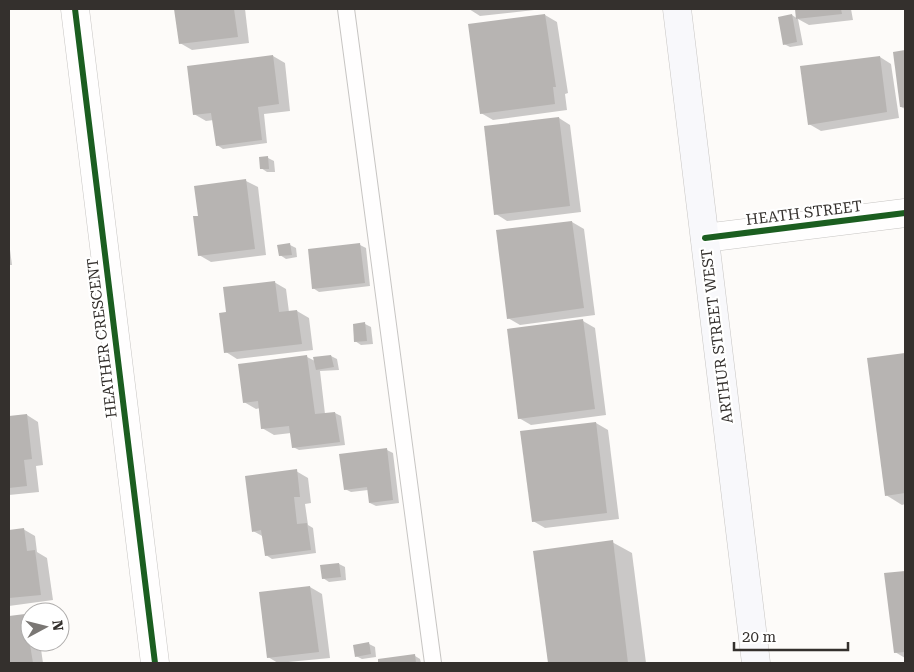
<svg xmlns="http://www.w3.org/2000/svg" width="914" height="672" font-family="'Roboto Serif',serif">
  <rect width="100%" height="100%" fill="#fdfbf9"/>
  <!-- shadow -->
  <g fill="#0003">
    <path d="M176,9H245L249,43L192,50L180,43Z"/>
    <path d="M469,9H543L480,16Z"/>
    <path d="M796,9H851L853,20L809,25L798,19L803,45L790,47L784,44L792,15L798,19Z"/>
    <path d="M545,15L557,22L568,93L565,94L567,110L493,120L481,113Z"/>
    <path d="M905,51V109L901,107L895,53Z"/>
    <path d="M273,56L285,63L290,111L264,114L267,143L223,149L217,145L214,120L206,121L194,114Z"/>
    <path d="M880,57L891,64L899,118L821,131L809,124Z"/>
    <path d="M559,118L570,125L581,212L507,221L496,214Z"/>
    <path d="M268,158L274,161L275,172H267L261,168Z"/>
    <path d="M246,181L258,187L266,255L211,262L199,255V217Z"/>
    <path d="M572,222L584,229L595,315L520,325L508,318Z"/>
    <path d="M9,242L12,265H9Z"/>
    <path d="M290,245L296,248L297,257L286,259L280,255Z"/>
    <path d="M360,245L366,248L370,286L319,292L313,288Z"/>
    <path d="M274,282L286,289L289,312L297,311L309,318L313,350L237,359L226,352Z"/>
    <path d="M583,321L595,328L606,415L531,425L519,418Z"/>
    <path d="M365,324L371,327L373,344L361,345L355,341Z"/>
    <path d="M905,355V504L902,505L886,495L869,359Z"/>
    <path d="M331,356L337,359L339,370L320,371L325,414L335,413L341,416L345,445L299,450L293,447L291,433L274,435L262,428L260,408L256,409L244,402L307,357L315,361V358Z"/>
    <path d="M27,415L38,422L43,465L36,466L39,492L9,495V417Z"/>
    <path d="M596,423L608,430L619,519L545,528L533,521Z"/>
    <path d="M387,450L393,453L399,503L376,506L370,503L368,490L351,492L345,489Z"/>
    <path d="M296,471L308,478L311,503L305,504L308,525L313,528L316,553L272,559L266,555L264,537L253,531Z"/>
    <path d="M23,529L35,536L37,552L47,558L53,600L9,606V531Z"/>
    <path d="M612,542L632,553L646,663H549L535,552Z"/>
    <path d="M339,564L345,567L346,580L329,582L323,578Z"/>
    <path d="M905,572V658L895,652L886,574Z"/>
    <path d="M310,587L322,594L330,658L278,663L268,657Z"/>
    <path d="M24,616L30,619V642H40L43,663H9V618Z"/>
    <path d="M369,644L375,647L376,657L362,659L356,656Z"/>
    <path d="M415,656L420,659L421,663H380L379,660Z"/>
  </g>
  <!-- building -->
  <g fill="#b7b4b2">
    <path d="M174,9H234L238,37L179,44Z"/>
    <path d="M795,9H841L842,14L796,19Z"/>
    <path d="M545,14L556,87H553L555,104L480,114L468,24Z"/>
    <path d="M792,14L797,42L783,45L778,17Z"/>
    <path d="M905,50V107H900L893,52Z"/>
    <path d="M273,55L279,104L258,107L262,140L216,146L211,113L193,115L187,66Z"/>
    <path d="M880,56L887,112L808,125L800,66Z"/>
    <path d="M559,117L570,206L494,215L484,126Z"/>
    <path d="M268,156L269,169H260L259,157Z"/>
    <path d="M246,179L255,249L198,256L193,216H198L194,186Z"/>
    <path d="M572,221L584,308L507,319L496,230Z"/>
    <path d="M290,243L292,255L279,256L277,245Z"/>
    <path d="M360,243L365,283L312,289L308,249Z"/>
    <path d="M275,281L279,312L297,310L302,344L224,353L219,313L226,312L223,287Z"/>
    <path d="M583,319L595,409L518,419L507,329Z"/>
    <path d="M365,322L367,341L354,342L353,324Z"/>
    <path d="M905,353V493L885,496L867,358Z"/>
    <path d="M307,355L315,414L335,412L340,442L292,448L289,426L261,429L258,401L243,403L238,364Z"/>
    <path d="M331,355L334,367L316,370L313,357Z"/>
    <path d="M27,414L32,459L24,460L27,486L9,488V416Z"/>
    <path d="M596,422L607,513L532,522L520,431Z"/>
    <path d="M387,448L393,500L369,503L367,487L344,490L339,454Z"/>
    <path d="M297,469L300,497H294L297,524L307,523L311,550L265,556L261,530L252,532L245,476Z"/>
    <path d="M24,528L27,551L35,550L41,595L9,598V530Z"/>
    <path d="M613,540L628,663H548L533,551Z"/>
    <path d="M339,563L341,577L322,579L320,565Z"/>
    <path d="M905,571V652L894,653L884,573Z"/>
    <path d="M310,586L319,652L267,658L259,592Z"/>
    <path d="M25,614L33,663H9V616Z"/>
    <path d="M369,642L371,654L355,657L353,645Z"/>
    <path d="M415,654L416,663H378V659Z"/>
  </g>
  <g fill="none" stroke-linecap="round" stroke-linejoin="round">
    <defs>
      <path id="service" d="M346,9L433,663"/>
      <g id="minor">
        <path d="M75,9L155,663"/>
        <path d="M705,238L905,213"/>
      </g>
      <path id="secondary" d="M677,9L756,663"/>
    </defs>
    <!-- service casing -->
    <use href="#service" stroke="#c7c5c3" stroke-width="18"/>
    <!-- minor casing -->
    <use href="#minor" stroke="#c7c5c3" stroke-width="29"/>
    <!-- secondary casing -->
    <use href="#secondary" stroke="#c7c5c3" stroke-width="29"/>
    <!-- service -->
    <use href="#service" stroke="#fffefe" stroke-width="16"/>
    <!-- minor -->
    <use href="#minor" stroke="#fffefe" stroke-width="28"/>
    <!-- secondary -->
    <use href="#secondary" stroke="#f8f8fb" stroke-width="28"/>
    <defs>
      <g id="cycleway">
        <path d="M75,9L155,663"/>
        <path d="M705,238L905,213"/>
      </g>
    </defs>
    <!-- cycleway casing -->
    <use href="#cycleway" stroke="#fff" stroke-width="9"/>
    <!-- cycleway -->
    <use href="#cycleway" stroke="#1b5e20" stroke-width="6"/>
  </g>
  <g text-anchor="middle" dominant-baseline="central" stroke-width="4.5" stroke-linejoin="round" paint-order="stroke">
    <!-- street labels -->
    <g font-size="15" fill="#34302d" stroke="#fff">
      <text transform="translate(804 213) rotate(-7)">HEATH STREET</text>
      <text transform="translate(717 336) rotate(-97)">ARTHUR STREET WEST</text>
      <text transform="translate(102 338) rotate(-97)">HEATHER CRESCENT</text>
    </g>
  </g>
  <!-- border -->
  <rect width="914" height="672" fill="none" stroke="#34302d" stroke-width="20"/>
  <!-- north arrow -->
  <g transform="translate(45 627) rotate(83)"><circle r="24" fill="#ffffff" stroke="#aeacab"/>
  <path d="M0-4L9 19L0 12L-9 19Z" fill="#7a7774"/>
  <text y="-8" font-size="14" font-weight="bold" text-anchor="middle" fill="#34302d">N</text>
  </g>
  <!-- scale -->
  <path d="M734 642v8h114v-8" fill="none" stroke="#34302d" stroke-width="2.5"/>
  <text x="742" y="642" font-size="15" fill="#34302d" stroke="#ffffff" stroke-width="4" paint-order="stroke">20 m</text>
</svg>
